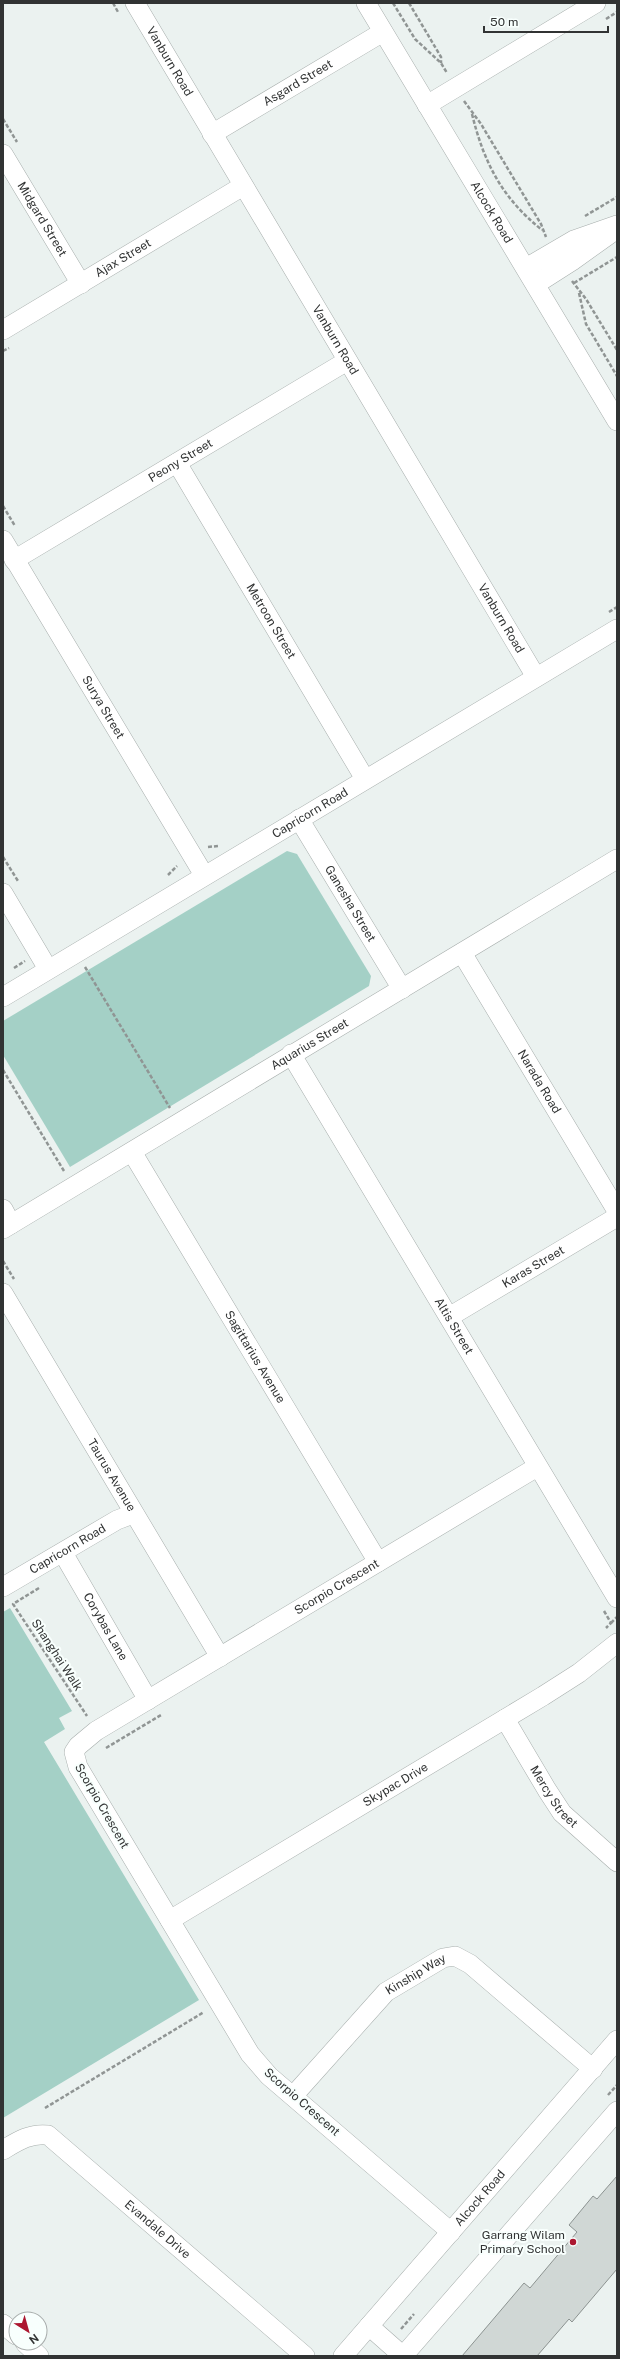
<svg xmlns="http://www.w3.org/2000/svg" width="620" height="2359" font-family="'Public Sans',sans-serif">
  <rect width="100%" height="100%" fill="#ebf2f0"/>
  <!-- green -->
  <g fill="#a4d0c6">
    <path d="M287,851L297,854L371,976L369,986L70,1167L3,1055V1021Z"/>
    <path d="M10,1608L72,1711L59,1718L65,1729L44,1742L199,2000L3,2118V1612Z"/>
  </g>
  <!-- building -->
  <path fill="#d0d7d5" stroke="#8c9391" d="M617,2176V2269L572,2322L569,2319L537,2356H462L524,2283L530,2288L577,2232L569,2225L593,2196L597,2199Z"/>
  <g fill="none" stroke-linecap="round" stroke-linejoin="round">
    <defs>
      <g id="minor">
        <path id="s1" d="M135,3L536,677"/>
        <path id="s2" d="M366,3L617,421"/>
        <path d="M427,105L596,3"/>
        <path id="s3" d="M212,134L383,32"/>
        <path id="s4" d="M3,154L81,284"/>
        <path d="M526,268L574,240L617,225"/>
        <path d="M536,284L572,261L614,231"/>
        <path id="s5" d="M3,330L243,186"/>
        <path id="s6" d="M177,463L365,779"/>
        <path id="s7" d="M3,540L204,875"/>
        <path id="s8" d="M14,560L347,361"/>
        <path id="s9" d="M299,819L402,989"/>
        <path d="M3,893L48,969"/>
        <path id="s10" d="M462,953L617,1211"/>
        <path id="s11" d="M3,997L617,629"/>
        <path id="s12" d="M291,1054L617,1598"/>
        <path id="s13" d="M132,1152L378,1562"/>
        <path d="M3,1209L11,1224"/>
        <path id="s14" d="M3,1229L617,859"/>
        <path id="s15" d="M3,1293L220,1657"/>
        <path id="s16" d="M449,1317L617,1217"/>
        <path id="s17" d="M63,1553L148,1700"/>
        <path id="s18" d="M3,1587L117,1520L133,1514"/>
        <path id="s19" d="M505,1719L547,1790L562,1813L617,1862"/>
        <path id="s20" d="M170,1920L543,1696L579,1673L617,1643"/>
        <path id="s21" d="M293,2096L386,1992L443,1958L455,1956L470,1964L593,2069"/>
        <path id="s22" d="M3,2150C18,2141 30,2133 48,2135L305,2356"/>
        <path id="s23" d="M451,2232L269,2076L250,2054L78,1767L74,1752L78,1746L96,1731L537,1467"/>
        <path d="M3,2324L16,2335"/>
        <path d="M369,2326L403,2356"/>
        <path d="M25,2343L39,2356"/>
        <path id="s24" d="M343,2356L617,2040"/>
        <path d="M403,2356L617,2111"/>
      </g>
    </defs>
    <!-- minor casing -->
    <use href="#minor" stroke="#a7aeac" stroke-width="20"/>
    <!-- path -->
    <g stroke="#909594" stroke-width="2.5" stroke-dasharray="4 2" stroke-linecap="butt">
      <path d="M113,3L118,12"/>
      <path d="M393,3L415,39L441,63L447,73"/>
      <path d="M409,3L441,57V63"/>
      <path d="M606,19L617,12"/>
      <path d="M464,101L481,124L541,224L546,237"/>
      <path d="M472,114C484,163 502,198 542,230"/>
      <path d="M3,119L17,142"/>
      <path d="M585,216L617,197"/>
      <path d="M572,281L586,299L617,350"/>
      <path d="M574,283L617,257"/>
      <path d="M579,293L586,324L617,376"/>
      <path d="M3,351L9,348"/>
      <path d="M3,506L15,526"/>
      <path d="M609,612L617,607"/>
      <path d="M208,847L218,846"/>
      <path d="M3,857L18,881"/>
      <path d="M168,875L177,866"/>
      <path d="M85,967L170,1108"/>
      <path d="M14,968L25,961"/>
      <path d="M3,1070L64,1171"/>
      <path d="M3,1261L14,1279"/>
      <path d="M39,1588L13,1604L87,1716"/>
      <path d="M604,1611L611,1623L606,1628"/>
      <path d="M611,1623L617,1617"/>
      <path d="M106,1748L161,1715"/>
      <path d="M608,2095L617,2085"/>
      <path d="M45,2108L204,2012"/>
      <path d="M401,2329L414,2314"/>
    </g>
    <!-- minor -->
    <use href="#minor" stroke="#fff" stroke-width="19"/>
  </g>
  <!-- markers -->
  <circle fill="#ac1730" stroke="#f8fffd" stroke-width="1.5" cx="573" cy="2242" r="4"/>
  <g text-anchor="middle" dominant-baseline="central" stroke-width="4" stroke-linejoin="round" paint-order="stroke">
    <!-- street labels -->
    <g font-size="12" fill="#313333" stroke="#f8fffd">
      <text stroke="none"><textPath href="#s1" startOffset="68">Vanburn Road</textPath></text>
      <text stroke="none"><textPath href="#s3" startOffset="100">Asgard Street</textPath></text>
      <text stroke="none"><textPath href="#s2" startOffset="244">Alcock Road</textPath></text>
      <text stroke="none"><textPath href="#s4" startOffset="76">Midgard Street</textPath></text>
      <text stroke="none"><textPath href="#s5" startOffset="140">Ajax Street</textPath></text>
      <text stroke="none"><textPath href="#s1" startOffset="392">Vanburn Road</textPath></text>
      <text stroke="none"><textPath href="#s8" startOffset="194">Peony Street</textPath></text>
      <text stroke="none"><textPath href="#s1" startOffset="716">Vanburn Road</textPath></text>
      <text stroke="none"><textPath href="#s6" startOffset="184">Metroon Street</textPath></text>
      <text stroke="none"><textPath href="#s7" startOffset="195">Surya Street</textPath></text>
      <text stroke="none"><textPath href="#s11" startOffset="358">Capricorn Road</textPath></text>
      <text stroke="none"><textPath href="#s9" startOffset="99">Ganesha Street</textPath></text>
      <text stroke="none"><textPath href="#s14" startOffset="358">Aquarius Street</textPath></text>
      <text stroke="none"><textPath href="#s10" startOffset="150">Narada Road</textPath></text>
      <text stroke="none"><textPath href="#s16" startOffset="98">Karas Street</textPath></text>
      <text stroke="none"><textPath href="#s12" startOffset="317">Altis Street</textPath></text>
      <text stroke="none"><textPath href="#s13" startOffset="239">Sagittarius Avenue</textPath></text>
      <text stroke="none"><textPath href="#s15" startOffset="212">Taurus Avenue</textPath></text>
      <text stroke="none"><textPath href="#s18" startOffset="75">Capricorn Road</textPath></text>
      <text stroke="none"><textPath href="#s23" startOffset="930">Scorpio Crescent</textPath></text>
      <text stroke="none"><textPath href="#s17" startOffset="85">Corybas Lane</textPath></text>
      <text transform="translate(57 1655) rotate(57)">Shanghai Walk</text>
      <text stroke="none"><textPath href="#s20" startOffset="263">Skypac Drive</textPath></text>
      <text stroke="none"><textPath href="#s19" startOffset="92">Mercy Street</textPath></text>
      <text transform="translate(102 1806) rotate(60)">Scorpio Crescent</text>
      <text stroke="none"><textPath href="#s21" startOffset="174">Kinship Way</textPath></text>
      <text transform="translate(302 2102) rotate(41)">Scorpio Crescent</text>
      <text stroke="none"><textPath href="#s24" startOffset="209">Alcock Road</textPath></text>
      <text stroke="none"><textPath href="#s22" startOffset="193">Evandale Drive</textPath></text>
    </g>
    <!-- poi labels -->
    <g font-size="12" fill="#313333" stroke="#f8fffd" text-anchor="end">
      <text x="565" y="2235">Garrang Wilam<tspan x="565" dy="14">Primary School</tspan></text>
    </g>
  </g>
  <!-- border -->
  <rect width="620" height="2359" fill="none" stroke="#313333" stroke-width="8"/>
  <!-- north arrow -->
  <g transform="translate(28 2331) rotate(143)"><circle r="19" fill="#f8fffd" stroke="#a8adac"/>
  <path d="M0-3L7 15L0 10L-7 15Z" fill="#ac1730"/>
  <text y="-6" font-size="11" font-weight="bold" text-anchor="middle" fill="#313333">N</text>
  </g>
  <!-- scale -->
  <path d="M484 26v6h124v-6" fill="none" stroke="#313333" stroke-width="2"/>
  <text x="490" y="26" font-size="12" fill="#313333" stroke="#f8fffd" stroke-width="3" paint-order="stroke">50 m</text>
</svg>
